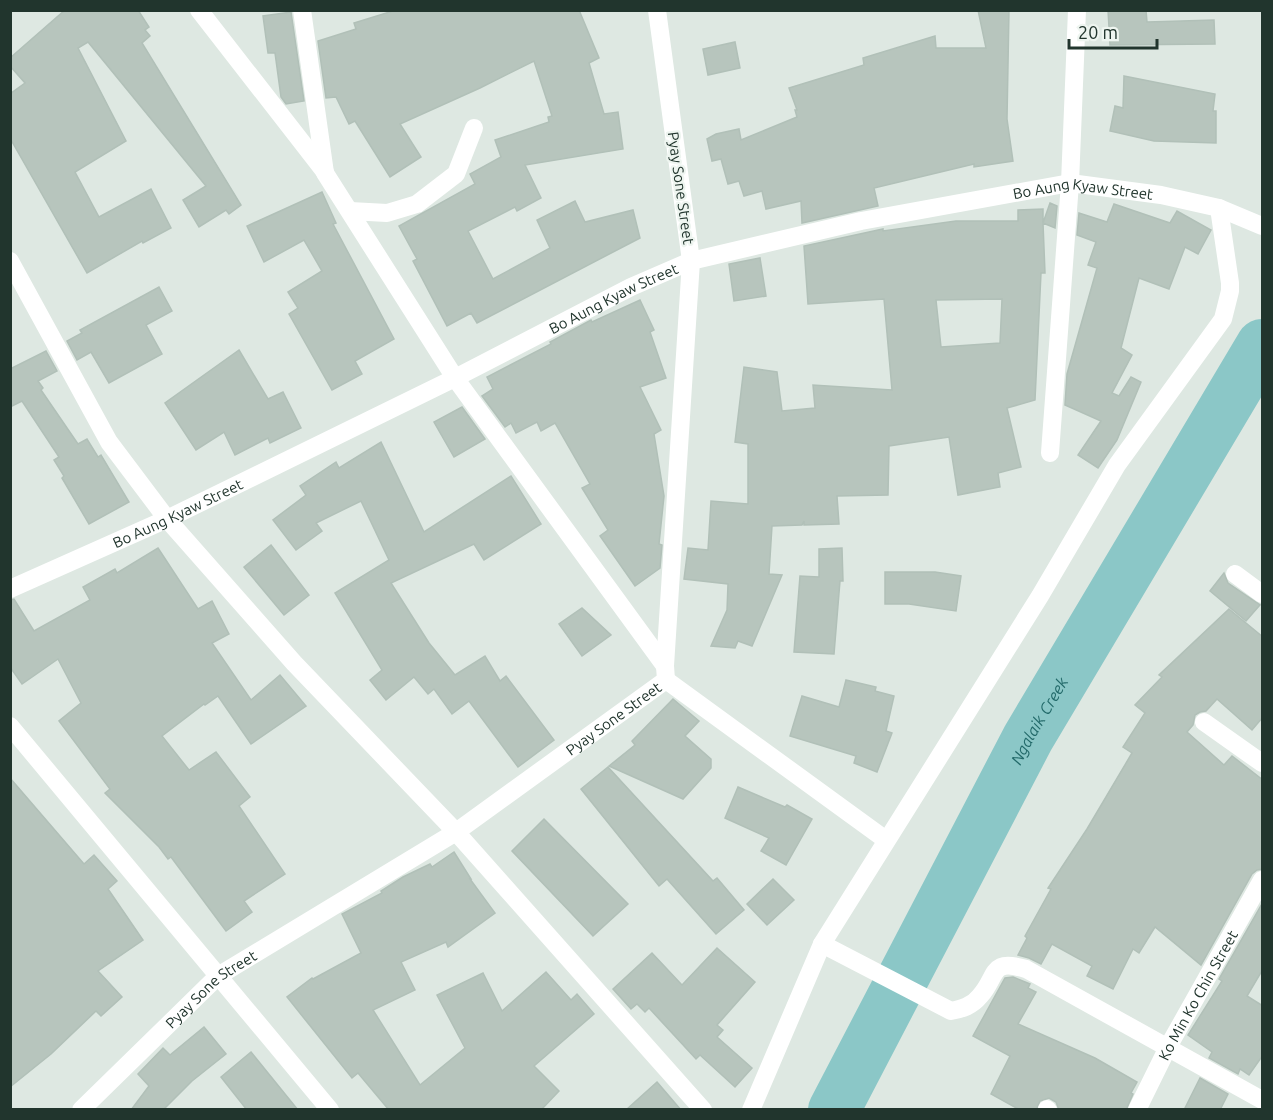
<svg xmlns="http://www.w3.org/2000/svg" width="1273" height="1120" font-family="Ubuntu,sans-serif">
  <rect width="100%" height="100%" fill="#dee8e2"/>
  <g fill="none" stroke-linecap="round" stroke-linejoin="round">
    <!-- river -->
    <path stroke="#8bc7c7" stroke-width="52" id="s1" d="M834,1110L1028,738L1262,345"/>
  </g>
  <!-- building -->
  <g fill="#b7c5bd" stroke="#b1c0b8" stroke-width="1.5" fill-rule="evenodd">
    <path d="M65,10H138L149,27L145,30L150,36L142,43L241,205L229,214L226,210L199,227L183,200L206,186L88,42L78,48L126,141L75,172L99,217L151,189L171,228L143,243L142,241L87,273L10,138V94L25,83L10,66V58Z"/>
    <path d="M396,10H579L599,58L589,63L604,114L618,112L623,149L525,165L541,198L517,211L515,207L468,231L493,279L550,248L537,220L575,201L585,222L633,210L640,238L477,323L471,313L447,326L413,261L417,259L399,226L475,184L470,174L501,157L495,140L549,122L548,117L552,116L534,61L480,88L400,124L421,157L390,177L355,121L349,124L336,97L326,98L318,41L356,29L354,23Z"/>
    <path d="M978,10H1009L1007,119L1013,161L974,167V164L874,188L878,206L802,223L801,201L766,209L762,191L744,196L739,181L728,184L721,159L712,161L707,139L716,134L739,129L741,140L797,117L795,110H797L789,88L864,65L863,58L935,36L936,48H986Z"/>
    <path d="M1108,10H1146L1147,22L1214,20L1215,44L1110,45Z"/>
    <path d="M291,12L304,101L286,104L281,97L275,53H268L263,16Z"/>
    <path d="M735,42L740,68L708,75L703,49Z"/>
    <path d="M1124,76L1215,94L1213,111H1216V143L1154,141L1110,131L1115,106L1123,108Z"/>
    <path d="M322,192L336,223L333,224L394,339L355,361L362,374L332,390L289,314L298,308L288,292L322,271L304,240L264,262L247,226Z"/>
    <path d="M1050,203L1057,206L1055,228L1043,223L1045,273H1041L1035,400L1007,408L1021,467L998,473L1000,487L958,495L949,437L889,446L888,495L837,496L839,524L804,525V521L802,525L772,526L769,574L782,575L752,646L738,641L735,648L711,646L727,610L728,584L684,579L688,548L708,550L711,501L748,504V444L735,442L744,367L777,372L782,411L815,408L813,385L892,390L884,299L808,304L804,246L883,229V231L956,221H1018V210L1043,209V223ZM1002,299L1000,343L941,347L936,300Z"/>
    <path d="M1114,204L1170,223L1177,211L1211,230L1198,254L1185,247L1169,289L1139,278L1121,348L1132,355L1112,393L1119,396L1131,377L1141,382L1117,440L1098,468L1078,455L1101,421L1065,405L1067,374L1097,268L1088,265L1096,242L1077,235L1079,213L1107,222Z"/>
    <path d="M760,258L766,296L734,301L729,264Z"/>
    <path d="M159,287L172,311L146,325L162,354L109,383L91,352L77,360L67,341L82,333L80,330Z"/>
    <path d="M640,300L654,330L650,332L666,378L640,387L661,430L654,434L664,496L659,544L662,545L660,568L635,586L600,536L608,530L582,488L590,484L555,423L541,431L537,422L516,433L511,423L505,427L482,396L493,389L487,377L551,344L550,342L591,320L592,322Z"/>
    <path d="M239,350L268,399L283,392L301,428L270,443L268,438L235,455L224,432L196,450L165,403Z"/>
    <path d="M46,351L57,371L38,381L43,388L41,390L78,444L87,439L98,457L101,455L129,502L89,524L62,478L64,476L54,460L59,457L22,401L10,407V369Z"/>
    <path d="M462,407L485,439L454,457L434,422Z"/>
    <path d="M381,442L424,532L511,476L541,524L484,560L474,544L391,583L429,643L455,675L485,656L500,681L506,676L554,740L518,767L469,701L452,714L434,689L428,694L414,677L386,700L370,680L382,670L335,593L389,560L361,501L316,523L322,531L296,550L273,520L306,495L300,486L336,462L339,468Z"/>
    <path d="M271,545L309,595L284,615L244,567Z"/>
    <path d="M158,548L198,609L212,601L229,634L212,643L251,700L280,675L306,706L251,744L218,696L205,705L204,704L162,736L189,770L216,752L250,797L239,806L285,874L244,901L252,912L226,931L171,857L168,859L159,847L105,793L110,789L59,721L81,703L58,659L22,684L10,667V600L14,599L34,631L90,600L83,587L115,569L117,573Z"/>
    <path d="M842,548L843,581H840L834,654L794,652L800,576L819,577V549Z"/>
    <path d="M885,572H935L961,576L956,611L909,604H885Z"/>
    <path d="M1224,573L1228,583L1260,605L1246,621L1210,591Z"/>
    <path d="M582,608L611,635L582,656L559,624Z"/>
    <path d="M1229,609L1263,637V717L1252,730L1217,699L1206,711L1200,712L1195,715L1193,725L1187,732L1224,765L1232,756L1263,780V869L1257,870L1252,874L1201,965L1155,927L1139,953L1133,949L1113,989L1087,976L1092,966L1052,944L1041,964L1029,958L1018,955L1027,938L1025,936L1051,889L1048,888L1087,829L1132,753L1123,747L1145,713L1135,705L1162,677L1159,675Z"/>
    <path d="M846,680L876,687L875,691L894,696L886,731L892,733L877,772L854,763L856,756L790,736L802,696L839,707Z"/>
    <path d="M673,699L699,721L685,736L711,759V768L683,799L609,766L635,745L632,741Z"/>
    <path d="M608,767L713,881L717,878L744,910L716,934L667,879L659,886L581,789Z"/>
    <path d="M10,778L84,864L94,855L117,881L108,889L143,940L98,971L122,997L101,1016L96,1011L51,1054L10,1087Z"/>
    <path d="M738,787L785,807L787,805L812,819L786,865L761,851L769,838L725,818Z"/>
    <path d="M544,819L628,904L593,936L512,851Z"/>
    <path d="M454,852L471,879H470L495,913L448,947L446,942L401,962L415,990L373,1010L420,1085L465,1048L437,995L483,973L502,1011L546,972L571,1000L577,994L594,1014L534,1066L559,1091L541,1110H389L358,1073L352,1078L287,997L312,978L313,979L361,953L342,914L382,893L381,891L403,877L430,864L432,867Z"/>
    <path d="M773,879L794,900L767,925L747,904Z"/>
    <path d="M1263,902V969L1247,996L1263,1006V1055L1249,1075L1240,1069L1238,1074L1209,1058L1212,1052L1188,1035L1222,981L1219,979Z"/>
    <path d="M717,948L755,982L717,1025L723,1030L717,1037L752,1068L735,1087L700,1055L696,1059L649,1008L645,1012L637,1004L631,1009L613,989L652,953L682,985Z"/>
    <path d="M1013,977L1030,984L1028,988L1036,992L1018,1024L1095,1058L1137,1082L1131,1093L1133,1094L1126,1110H1059L1056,1102L1049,1098L1040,1101L1036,1110H1020L991,1094L1010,1056L973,1036L1005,978Z"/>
    <path d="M204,1027L226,1054L192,1081L163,1110H131L149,1086L138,1074L163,1048L170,1055Z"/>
    <path d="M251,1052L298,1110H247L221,1077Z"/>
    <path d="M1200,1078L1228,1094L1220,1110H1184Z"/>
    <path d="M657,1082L681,1110H626Z"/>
  </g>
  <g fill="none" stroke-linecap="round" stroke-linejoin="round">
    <!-- minor -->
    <g stroke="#fff" stroke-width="18">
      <path d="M199,10L325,172"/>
      <path d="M302,10L325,173L455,378L665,666"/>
      <path d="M350,211L387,213L417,204L456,174L474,128"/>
      <path d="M10,261L109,442L167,519L294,663L456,832L703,1110"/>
      <path d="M1050,453L1070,183L1077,10"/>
      <path d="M1235,574L1262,594"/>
      <path d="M666,680L886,840"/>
      <path d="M1204,722L1262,763"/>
      <path d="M10,726L330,1110"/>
      <path d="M822,944L951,1011C962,1009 972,1006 980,996C998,976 989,958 1026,969L1262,1100"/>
      <path d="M1047,1109L1048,1110"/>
      <path id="s2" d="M81,1110L218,976L456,832L666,680L665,666L691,261L657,10"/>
      <path d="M751,1110L822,944L1040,596L1117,465L1223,319L1230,291V283L1219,208"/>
      <path id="s3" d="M1137,1110L1168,1047L1262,880"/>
    </g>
    <!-- tertiary -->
    <path stroke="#fff" stroke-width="18" id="s4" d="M10,589L167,519L455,378L631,287L691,261L861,221L1070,183L1161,195L1219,208L1262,226"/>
  </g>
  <g text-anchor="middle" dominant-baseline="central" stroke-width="4.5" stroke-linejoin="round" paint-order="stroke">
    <!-- street labels -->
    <g font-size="15" fill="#21352d" stroke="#eef5f0">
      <text transform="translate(681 188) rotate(82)">Pyay Sone Street</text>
      <text stroke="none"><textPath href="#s4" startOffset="1156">Bo Aung Kyaw Street</textPath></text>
      <text stroke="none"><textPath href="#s4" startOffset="670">Bo Aung Kyaw Street</textPath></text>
      <text stroke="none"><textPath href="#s4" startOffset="184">Bo Aung Kyaw Street</textPath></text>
      <text stroke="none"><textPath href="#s2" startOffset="664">Pyay Sone Street</textPath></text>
      <text stroke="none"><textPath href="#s2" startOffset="178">Pyay Sone Street</textPath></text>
      <text stroke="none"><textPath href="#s3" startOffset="130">Ko Min Ko Chin Street</textPath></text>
    </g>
    <!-- water labels -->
    <g font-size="16" font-style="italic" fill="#236a6a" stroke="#eef5f0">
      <text stroke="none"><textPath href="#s1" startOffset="440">Ngalaik Creek</textPath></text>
    </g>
  </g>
  <!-- border -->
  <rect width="1273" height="1120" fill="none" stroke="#21352d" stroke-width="24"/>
  <!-- scale -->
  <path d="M1069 39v9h88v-9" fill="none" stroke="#21352d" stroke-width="3"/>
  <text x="1078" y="39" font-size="18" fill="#21352d" stroke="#eef5f0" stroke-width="4.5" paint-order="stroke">20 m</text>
</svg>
